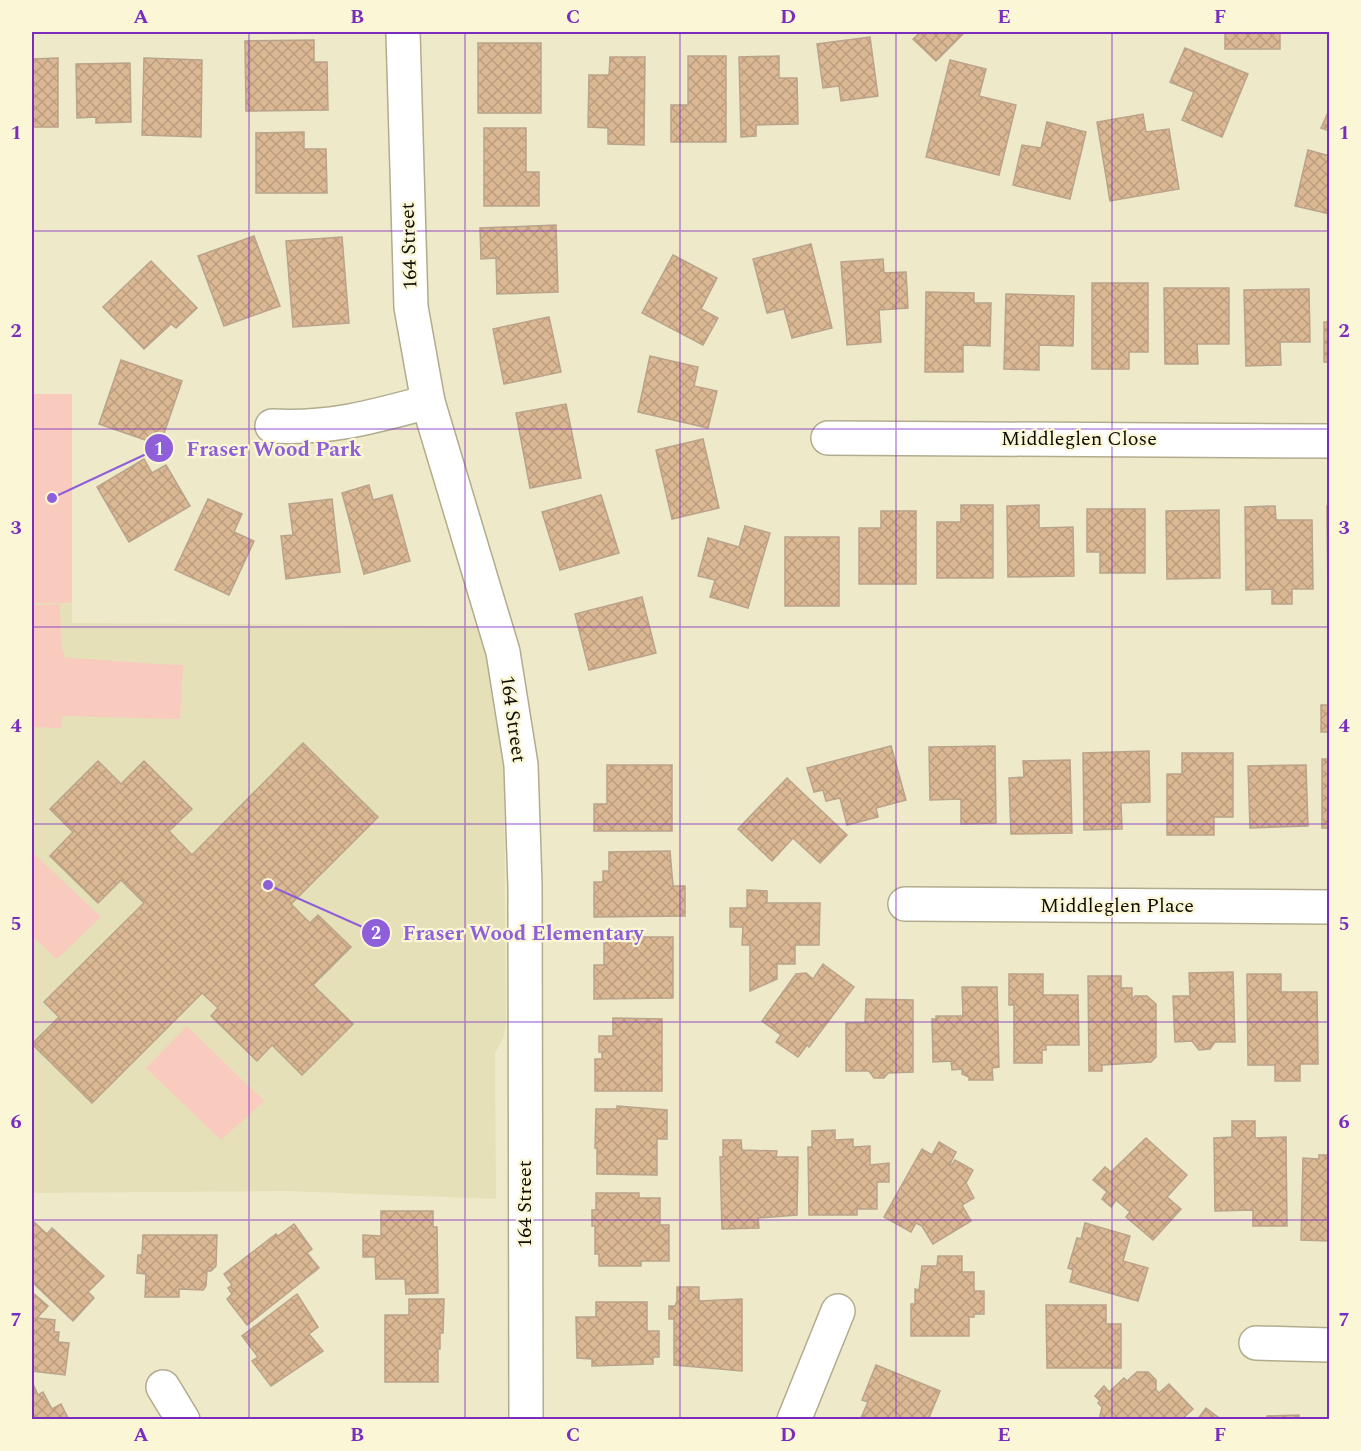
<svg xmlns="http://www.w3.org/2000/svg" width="1361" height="1451" font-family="Spectral,serif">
  <defs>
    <pattern id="building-cross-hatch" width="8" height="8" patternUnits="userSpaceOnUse" patternTransform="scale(1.5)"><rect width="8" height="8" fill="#dbb894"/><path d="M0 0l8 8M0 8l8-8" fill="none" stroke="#bb9d7e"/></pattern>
  </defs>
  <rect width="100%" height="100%" fill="#eee9c9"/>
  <!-- built -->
  <path fill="#e6e0b8" d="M32,603H72V623L482,626L502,747L504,780L506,1023L504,1036L495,1053L496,1199L287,1191L32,1193Z"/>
  <!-- green -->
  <g fill="#f9cabe">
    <rect x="32" y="394" width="40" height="209"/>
    <path d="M60,604L61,647L65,658C105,659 143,664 183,665L180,719L62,716L61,728L32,727V605Z"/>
    <path d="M32,852L101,917L57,959L32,936Z"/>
    <path d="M187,1026L264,1101L221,1140L146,1068Z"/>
  </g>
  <!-- building -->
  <g fill="url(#building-cross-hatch)" stroke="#baa38b" stroke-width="1.5">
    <path d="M921,32H965L936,61L913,39Z"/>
    <rect x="1225" y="32" width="55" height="17"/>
    <path d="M870,37L878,96L841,101L839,86L823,88L817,44Z"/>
    <path d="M314,40V62H327L328,110L246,111L245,41Z"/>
    <rect x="478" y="43" width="63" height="70"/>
    <path d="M1185,48L1248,74L1222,137L1182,120L1194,92L1170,82Z"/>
    <path d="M688,56H726V142H671V105H688Z"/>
    <path d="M779,56V78H797L798,124L756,125V136L741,137L739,57Z"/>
    <path d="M610,57H645L644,145L608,144V128L588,127L589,75H609Z"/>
    <path d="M58,58V127H32V59Z"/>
    <path d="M144,58L202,60L201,137L142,135Z"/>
    <path d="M950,60L986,69L979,96L1016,105L999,175L926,157Z"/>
    <path d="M130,63L131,122L96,123V117L77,118L76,64Z"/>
    <path d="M1330,108V131L1321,128Z"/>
    <path d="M1143,114L1146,132L1169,129L1179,189L1110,201L1097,122Z"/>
    <path d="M1047,122L1086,132L1070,199L1013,185L1022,145L1041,148Z"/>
    <path d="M484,128H526V172H539V206H484Z"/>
    <path d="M304,132V149H326L327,193H256V133Z"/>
    <path d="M1308,150L1330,156V214L1295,206Z"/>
    <path d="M556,225L558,292L497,294L496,258L481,259L480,228Z"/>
    <path d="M254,236L280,306L224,326L198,256Z"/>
    <path d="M342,237L349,323L293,327L286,241Z"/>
    <path d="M811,244L832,328L792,338L784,309L767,313L753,259Z"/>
    <path d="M673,255L717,278L701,309L718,318L703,345L642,313Z"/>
    <path d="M883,259L884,273L906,272L908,308L879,310L881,342L847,345L841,262Z"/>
    <path d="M151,261L197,308L176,328L171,324L144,349L103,307Z"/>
    <path d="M1092,283H1148V352H1129V369H1092Z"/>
    <path d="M1164,288H1229V344H1197L1198,364H1165Z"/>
    <path d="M1309,289L1310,342H1280L1281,365L1246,366L1244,290Z"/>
    <path d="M926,292L974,293V303H991L990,346L963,345V372H925Z"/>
    <path d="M1006,294L1074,296L1073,346L1039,345V370L1004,369Z"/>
    <path d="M549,317L561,372L504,384L493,329Z"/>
    <rect x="1324" y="322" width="6" height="40"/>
    <path d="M650,356L698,367L694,386L717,391L708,428L638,412Z"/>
    <path d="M121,360L182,381L160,445L99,424Z"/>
    <path d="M566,404L581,478L530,488L516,413Z"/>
    <path d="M703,439L719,508L672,519L656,450Z"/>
    <path d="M144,459L152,473L166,465L190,506L129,542L97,487Z"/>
    <path d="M369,485L373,500L392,495L410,561L364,574L342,493Z"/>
    <path d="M601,495L619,553L560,570L542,512Z"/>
    <path d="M208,499L242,514L234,532L254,541L229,595L175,570Z"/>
    <path d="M332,499L340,572L286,579L281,536L293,535L289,504Z"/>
    <path d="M961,505H993V578H937V522H961Z"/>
    <path d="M1039,505V528L1073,527L1074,576L1008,577L1007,506Z"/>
    <path d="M1275,506L1276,520H1312L1313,589H1292V604H1272V589L1246,590L1245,507Z"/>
    <path d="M1327,506H1330V598H1328Z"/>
    <path d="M1087,509H1145V573H1100V552H1087Z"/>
    <path d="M1219,510L1220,578L1167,579L1166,511Z"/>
    <path d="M881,511H916V584H859V528H881Z"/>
    <path d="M745,526L770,533L748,608L710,597L715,580L698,576L708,538L739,547Z"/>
    <rect x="785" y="537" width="54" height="69"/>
    <path d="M642,597L656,653L589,670L575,614Z"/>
    <rect x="1321" y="705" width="9" height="27"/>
    <path d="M303,743L378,817L291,904L310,923L318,915L351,947L313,985L353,1024L302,1075L272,1045L257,1061L211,1016L218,1008L202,993L92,1103L32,1044L59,1017L44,1002L144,903L121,880L98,903L50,856L73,832L50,809L98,761L121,784L144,761L192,809L169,831L192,855Z"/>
    <path d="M891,746L906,800L876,808L878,817L847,825L840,798L826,801L823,790L814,792L807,768Z"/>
    <path d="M995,746L996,823L961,824V799L930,800L929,747Z"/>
    <path d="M1149,751L1150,802L1121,803L1122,829L1084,830L1083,753Z"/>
    <path d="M1182,753H1233V817H1214V835H1167V774H1182Z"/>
    <rect x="1322" y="759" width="8" height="69"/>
    <path d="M1070,760L1072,833L1011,834L1009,778L1024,777L1023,761Z"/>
    <path d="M607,765H672V831H594V804H607Z"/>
    <path d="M1306,765L1308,826L1250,828L1248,766Z"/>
    <path d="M787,778L847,835L820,863L793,838L772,861L738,829Z"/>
    <path d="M670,851L673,886H685V916L594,917V882H603V871H609V852Z"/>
    <path d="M747,890L767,891V903H820L819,945H795V964H777V979L750,991V945H742L743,927H730V908H747Z"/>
    <path d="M604,937H673V998L594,999V965H604Z"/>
    <path d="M823,964L854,987L809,1047L807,1045L798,1057L776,1042L781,1035L762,1021L796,974L806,973L813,979Z"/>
    <path d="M1233,972L1235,1042H1215L1210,1049L1199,1050L1192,1041L1175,1042L1173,996H1190L1189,973Z"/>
    <path d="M1009,974H1043V995H1078L1079,1045H1046V1050H1042V1063H1014V1005H1009Z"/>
    <path d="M1247,974H1281V992H1317L1318,1064H1300V1081H1275V1065H1248Z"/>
    <path d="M1088,976H1121V988H1132V1000L1135,996H1147L1156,1004V1057L1151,1062L1102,1065V1071H1089Z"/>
    <path d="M962,987H997L999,1067L992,1068L993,1080H969V1077L962,1074V1069L952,1070L951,1061L933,1062L932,1019H936V1016H963Z"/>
    <path d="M866,999L913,1000V1072L888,1073L884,1078H874L869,1071H846V1023H865Z"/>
    <path d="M613,1018L662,1019V1091H595V1059H602V1052H599V1036H613Z"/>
    <path d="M617,1106L667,1110V1139H657V1175L597,1174V1148H595L596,1109H617Z"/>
    <path d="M1232,1121H1255V1138L1286,1137L1287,1226H1253V1210L1215,1211L1214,1138L1232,1137Z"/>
    <path d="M835,1130V1140L853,1139V1147L870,1146V1165L889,1163V1182H877V1209H857V1215H809L808,1147H812V1131Z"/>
    <path d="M1146,1138L1187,1175L1167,1197L1181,1209L1153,1240L1126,1217L1130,1212L1116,1200L1111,1207L1102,1199L1107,1192L1093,1180L1105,1167L1111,1172Z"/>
    <path d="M723,1140H741L742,1150L777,1151L776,1157H798L797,1215L758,1218L759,1228L722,1229L720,1157H723Z"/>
    <path d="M939,1142L956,1152L950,1164L952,1165L955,1160L973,1170L966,1183L974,1198L962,1205L971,1221L933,1244L922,1226L916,1223L911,1232L884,1217L922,1149L932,1155Z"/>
    <path d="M1319,1155H1330V1241L1301,1240L1303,1158L1319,1159Z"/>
    <path d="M596,1193H639V1198H660V1225H669V1261H641V1266H599V1254H595V1226H592V1210H596Z"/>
    <path d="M381,1211H433V1227H437L438,1293L406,1294L405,1279H376L375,1257H363V1235L381,1236Z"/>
    <path d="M33,1221L47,1234L52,1228L104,1276L88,1292L94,1298L73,1321L32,1282Z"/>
    <path d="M1085,1223L1130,1236L1123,1261L1148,1268L1138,1301L1070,1282L1073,1270L1068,1268L1077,1238L1081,1239Z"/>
    <path d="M294,1224L312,1249L307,1253L319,1268L247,1325L227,1299L232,1294L228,1288L232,1285L224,1274L276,1234L278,1236Z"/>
    <path d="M143,1235H217L216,1266L211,1271H207L206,1286L203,1290L179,1289V1297H145L146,1274L137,1273L138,1255H142Z"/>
    <path d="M938,1256H962V1272H974V1291H984V1314H974V1317H969V1336H911V1304H915V1289L919,1290L922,1266H937Z"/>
    <path d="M677,1287H699V1301L742,1299V1371L674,1365V1319H669V1306H675L677,1301Z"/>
    <path d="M32,1292L48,1306L37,1318L55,1320L54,1332H59L58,1342L69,1343L65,1375L32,1371V1318H34L32,1316Z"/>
    <path d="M297,1294L318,1327L309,1334L323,1351L271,1386L252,1361L258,1357L242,1336Z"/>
    <path d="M409,1299H444L443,1333H440V1349H438V1382H385V1315H409Z"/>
    <path d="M596,1302H647V1331H659V1357H653V1364L592,1366V1359L577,1358L576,1317H596Z"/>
    <path d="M1046,1305H1106V1324H1121V1368H1047Z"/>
    <path d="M876,1365L940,1391L928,1420H860L868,1402L862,1400Z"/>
    <path d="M1137,1372H1148L1156,1380V1390L1159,1393L1169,1384L1193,1409L1181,1420H1103L1100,1416L1102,1407L1098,1403L1100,1401L1095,1396L1104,1386L1109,1392L1124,1378L1127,1381Z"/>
    <path d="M34,1386L38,1395L43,1392L52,1409L61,1404L69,1420H32V1388Z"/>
    <path d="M1206,1408L1222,1420H1197Z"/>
    <path d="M1299,1415V1420H1267V1416Z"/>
  </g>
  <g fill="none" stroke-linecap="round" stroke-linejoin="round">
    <defs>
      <g id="minor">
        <path d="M403,32L411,307L428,402L503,652L521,765L525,886L526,1420"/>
        <path d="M272,426C332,429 371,417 428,402"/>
        <path d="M828,438L1330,441"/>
        <path d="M905,904L1330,907"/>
        <path d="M1256,1343L1330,1345"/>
        <path d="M163,1387L183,1420"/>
        <path d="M794,1420L838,1311"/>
      </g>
    </defs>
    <!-- minor casing -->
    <use href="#minor" stroke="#b1ac8e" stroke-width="36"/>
    <!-- minor -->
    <use href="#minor" stroke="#fff" stroke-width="33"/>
  </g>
  <!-- grid -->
  <path fill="none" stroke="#7b2cbf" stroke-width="1.5" stroke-opacity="0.55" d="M249,32V1420M465,32V1420M680,32V1420M896,32V1420M1112,32V1420M32,231H1330M32,429H1330M32,627H1330M32,824H1330M32,1022H1330M32,1220H1330"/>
  <g text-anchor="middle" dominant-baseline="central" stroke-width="4.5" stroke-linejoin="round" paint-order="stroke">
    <!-- street labels -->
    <g font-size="20" fill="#0f0d04" stroke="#fbf6d6">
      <text transform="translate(409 246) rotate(-92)">164 Street</text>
      <text x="1079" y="439">Middleglen Close</text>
      <text transform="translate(513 719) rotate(82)">164 Street</text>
      <text x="1117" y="906">Middleglen Place</text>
      <text transform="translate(525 1204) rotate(-90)">164 Street</text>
    </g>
  </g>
  <!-- callouts -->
  <path fill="none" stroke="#8e5fd8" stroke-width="2" d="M52 498L159 448M268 885L376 933"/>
  <g fill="#8e5fd8" stroke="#fbf6d6" stroke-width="2">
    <circle cx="52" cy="498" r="6"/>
    <circle cx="268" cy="885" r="6"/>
    <circle cx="159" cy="448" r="15"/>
    <circle cx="376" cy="933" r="15"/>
  </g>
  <g font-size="18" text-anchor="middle" font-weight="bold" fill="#fff">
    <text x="159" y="455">1</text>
    <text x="376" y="939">2</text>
  </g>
  <g font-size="21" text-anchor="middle" font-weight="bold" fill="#8e5fd8" stroke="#fbf6d6" stroke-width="4.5" stroke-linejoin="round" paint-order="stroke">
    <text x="274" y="456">Fraser Wood Park</text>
    <text x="523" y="940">Fraser Wood Elementary</text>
  </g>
  <!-- border -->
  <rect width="1361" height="1451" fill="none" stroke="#fbf6d6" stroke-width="66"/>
  <rect x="33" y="33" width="1295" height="1385" fill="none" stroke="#7b2cbf" stroke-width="2"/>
  <g font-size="20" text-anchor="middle" font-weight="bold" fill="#7b2cbf">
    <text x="141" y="23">A</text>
    <text x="357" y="23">B</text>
    <text x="573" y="23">C</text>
    <text x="788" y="23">D</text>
    <text x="1004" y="23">E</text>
    <text x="1220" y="23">F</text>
    <text x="16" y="139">1</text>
    <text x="1344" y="139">1</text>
    <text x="16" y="337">2</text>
    <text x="1344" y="337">2</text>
    <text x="16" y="534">3</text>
    <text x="1344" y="534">3</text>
    <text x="16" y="732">4</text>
    <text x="1344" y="732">4</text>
    <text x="16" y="930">5</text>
    <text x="1344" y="930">5</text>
    <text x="16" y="1128">6</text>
    <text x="1344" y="1128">6</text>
    <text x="16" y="1326">7</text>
    <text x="1344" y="1326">7</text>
    <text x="141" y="1441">A</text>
    <text x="357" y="1441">B</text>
    <text x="573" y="1441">C</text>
    <text x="788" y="1441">D</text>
    <text x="1004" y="1441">E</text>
    <text x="1220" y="1441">F</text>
  </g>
</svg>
